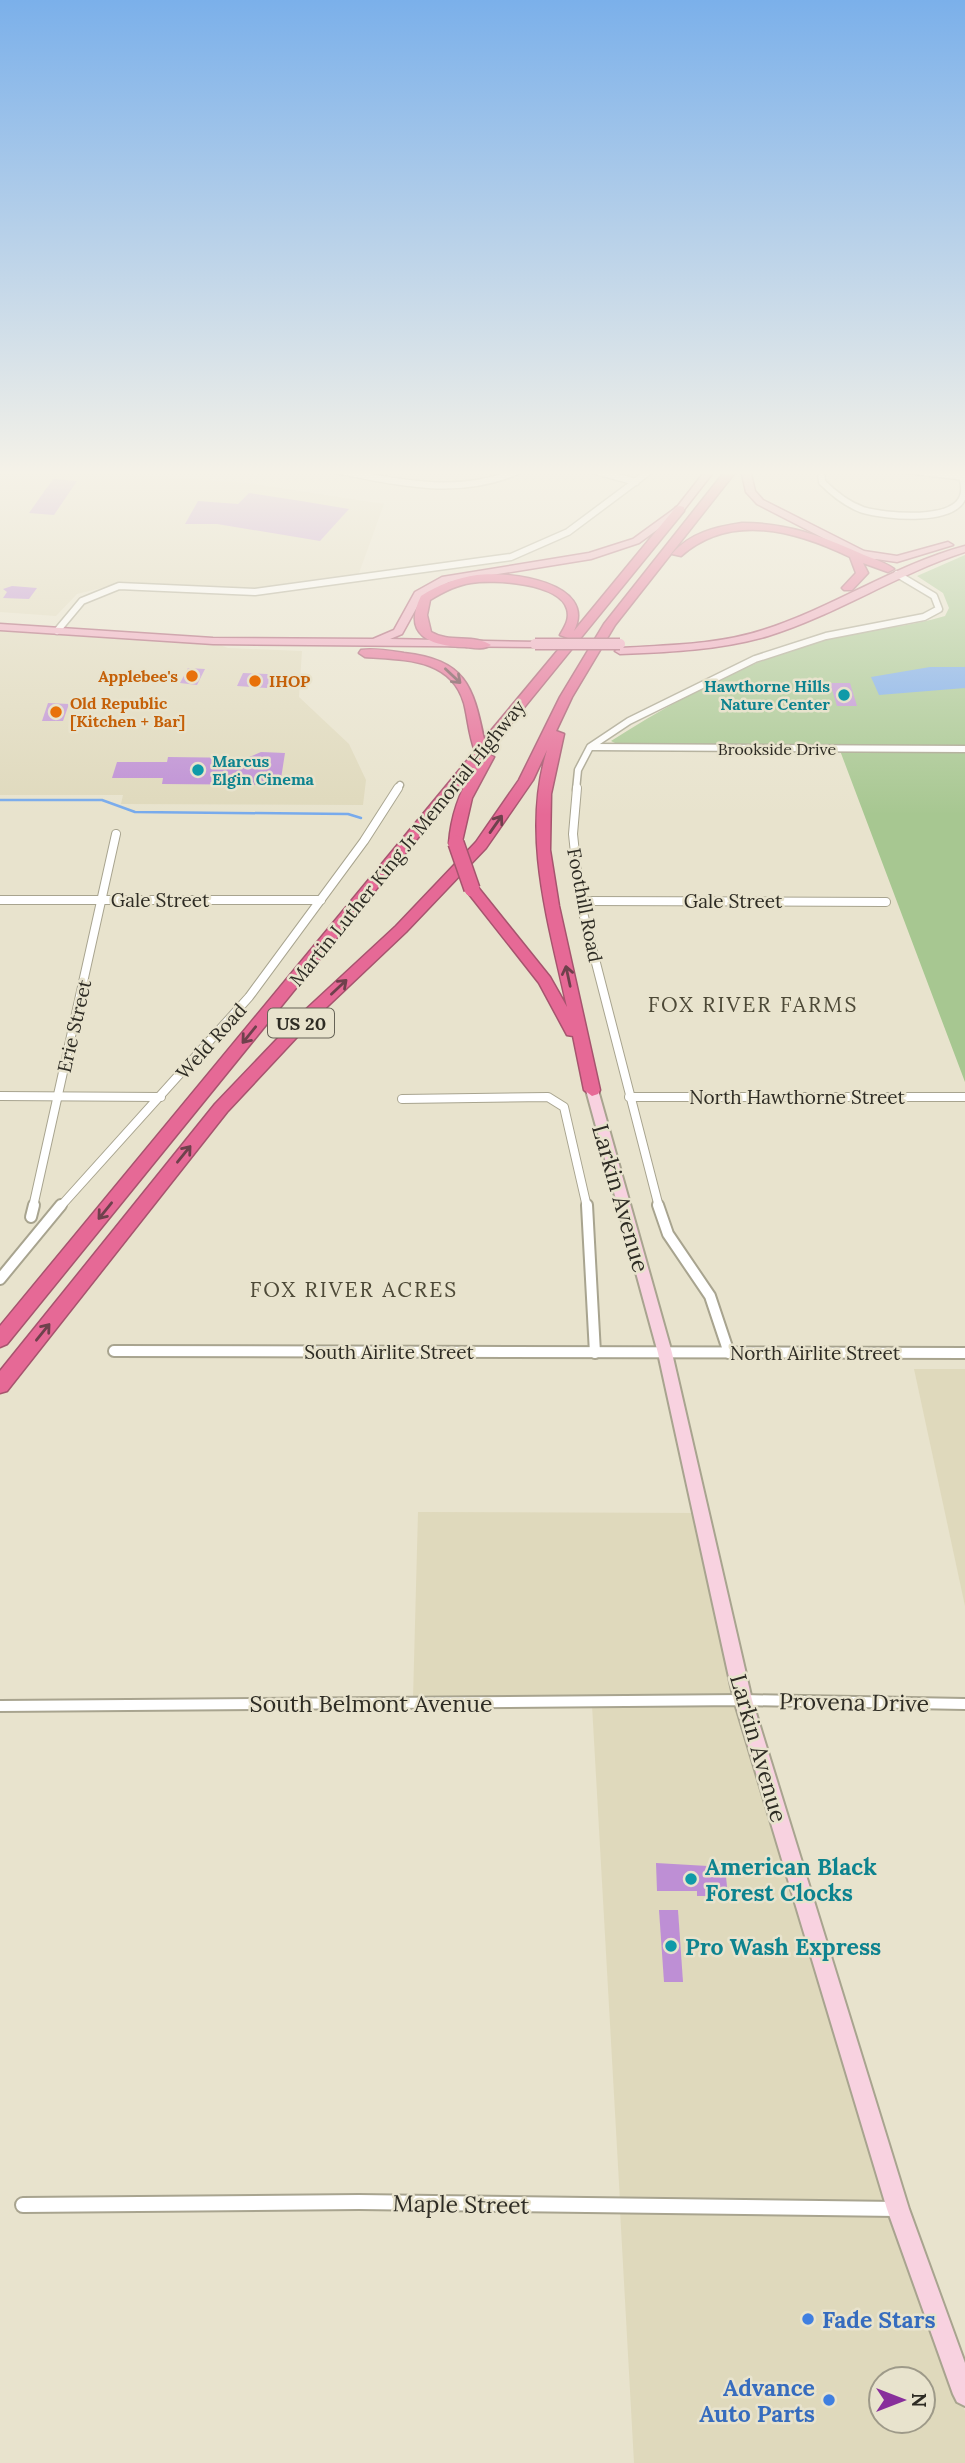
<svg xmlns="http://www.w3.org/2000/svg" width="965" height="2463" font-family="Lora,serif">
  <rect width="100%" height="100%" fill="#e8e3cd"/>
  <!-- built -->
  <g fill="#dfd9bc" fill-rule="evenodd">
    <path d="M0,470H72L248,483L384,504L358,576L245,589L126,582L77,594L56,616L0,612Z"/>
    <path d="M0,628L212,642L228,648L302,651L299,697L349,744L366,780L363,805L121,804L123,795H0Z"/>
    <path d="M914,1369H965V1606Z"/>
    <path d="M418,1512L698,1513L740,1697L413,1699Z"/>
    <path d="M740,1703L892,2204L620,2201L592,1705Z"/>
    <path d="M620,2210L894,2214L965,2411V2463H634ZM881,2379H923V2421H881Z"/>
  </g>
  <!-- green -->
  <path fill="#a7c791" d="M965,555V1082L839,748L617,744L611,741C679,698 755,656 834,638C871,629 909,627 945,616L949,608L943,593L917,576Z"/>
  <!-- water -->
  <path fill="#77aaec" d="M930,667H965V688L879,695L871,677Z"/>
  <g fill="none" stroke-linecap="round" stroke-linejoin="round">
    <!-- stream -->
    <path stroke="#77aaec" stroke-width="2.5" d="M0,800H102L135,812L348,814L361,818"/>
  </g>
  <!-- building -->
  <g fill="#be8fd5">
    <path d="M53,479L77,481L54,515L29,513Z"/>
    <path d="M249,493L301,501L349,509L320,541L217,524H185L198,501L238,504Z"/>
    <path d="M12,586L37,588L29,599L3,598L7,592L3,589Z"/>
    <path d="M188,668L205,669L197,685L180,683Z"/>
    <path d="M243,673L267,674L272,676L267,688L237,686Z"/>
    <path d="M830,683H850L857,706H837Z"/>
    <path d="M48,703L69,704L63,721H42Z"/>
    <path d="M261,752L285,753L280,785L162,784L163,778H112L117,762H167L168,757L247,758Z"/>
    <path d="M656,1863L725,1867L728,1896H697V1891H657Z"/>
    <path d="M659,1910H678L683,1982H664Z"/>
  </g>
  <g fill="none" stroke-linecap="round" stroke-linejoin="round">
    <defs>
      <g id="minor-far3">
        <path d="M335,470C399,482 458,498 520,470"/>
        <path d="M592,470L636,482"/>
        <path d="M821,470L822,482C834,494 846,504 863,510C883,516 960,525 964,492C965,485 962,477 961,470"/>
        <path d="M906,470L965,477"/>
        <path d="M57,631L82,601L119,586L255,592L511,557L568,532L651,470"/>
        <path d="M591,747L965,749"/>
        <path d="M397,790L400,785"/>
        <path d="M576,790L578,770L590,747L629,721L755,659L826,636L924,617L939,609L934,596L897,574"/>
      </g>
      <g id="minor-far2">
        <path d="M577,788L573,834L580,901L659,1207"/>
        <path d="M0,900H321"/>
        <path d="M580,901L886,902"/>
        <path d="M0,1096L161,1097"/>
        <path d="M629,1097H964"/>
        <path d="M402,1099L548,1097L564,1107L587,1207"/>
        <path d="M33,1207L116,834"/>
        <path d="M60,1207L249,997L364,841L398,788"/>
      </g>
      <g id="minor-far1">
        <path d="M587,1205L595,1353"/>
        <path d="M658,1205L668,1234L710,1296L729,1353"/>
        <path d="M31,1217L34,1205"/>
        <path d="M0,1279L61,1205"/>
        <path d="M114,1351L965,1353"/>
        <path d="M0,1706L743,1700L965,1704"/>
      </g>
      <path id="minor" d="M23,2205L359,2202L898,2209"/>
      <path id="secondary" d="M592,1085L598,1090L672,1353L752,1700L909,2209L965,2363V2406L957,2402L953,2394L887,2209L734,1700L658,1353L586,1090Z"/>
      <g id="primary">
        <path d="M706,470H715L683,511L639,543L591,559L449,582L423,596L402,634L390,639L539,642L540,644L535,647L213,644L0,630V624L213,638L373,639L394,630L415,592L442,577L589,553L633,539L677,507Z"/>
        <path d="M741,470H750L755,491L763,500L864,551L897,556L948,542L953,545L897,562L876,559L868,561L757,504L746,492Z"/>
        <path d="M965,546V552C897,574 836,615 768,636C720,650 670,652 620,654L615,651L620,648C667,645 717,645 763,630C833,608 894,565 965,546Z"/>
      </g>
      <g id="motorway">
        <path d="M726,470H737L615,625L572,697L556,731L564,734L551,794L550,850L559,906L600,1090L598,1094L592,1096L584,1090L573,1036L567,1035L539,983L465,889L472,885L477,886L550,977L567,1007C549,923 521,836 547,750L533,780L486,848L406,932L312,1021L227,1112L7,1391L0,1393V1371L215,1104L302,1013L396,926L476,842L519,780L560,697L604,624Z"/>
        <path d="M680,506L684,507V511L487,753L494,757L472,798L461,846H451L449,843C451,816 459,793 473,770L7,1344L0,1347V1326L475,751C469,736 468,719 464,703C451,658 404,660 365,657L359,653L361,650C374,648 391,651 404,653C465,660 473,685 484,739L568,638L560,635C565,626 570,619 567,609C560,583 493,579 471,583C456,585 443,592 430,600L427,615L431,632C449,643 475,634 491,645C484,650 474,648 465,647C430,646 402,635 421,596C438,585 457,578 477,575C508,571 598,582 574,631L676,507Z"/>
        <path d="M742,523C787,523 823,536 864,555C874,559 886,563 894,569L888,572L863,563L868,573L852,590H844L842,588L856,573L850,557C796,531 731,512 681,556L672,554C690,533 715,527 742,523Z"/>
      </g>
    </defs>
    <!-- minor-far3 casing -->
    <use href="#minor-far3" stroke="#a8a48f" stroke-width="9"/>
    <!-- minor-far2 casing -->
    <use href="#minor-far2" stroke="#a8a48f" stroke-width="10"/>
    <!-- minor-far1 casing -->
    <use href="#minor-far1" stroke="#a8a48f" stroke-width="14"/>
    <!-- minor casing -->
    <use href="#minor" stroke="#a8a48f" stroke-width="18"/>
    <!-- secondary casing -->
    <use href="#secondary" stroke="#a8a48f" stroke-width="4"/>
    <!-- primary casing -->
    <use href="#primary" stroke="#a6546e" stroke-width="3"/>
    <!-- motorway casing -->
    <use href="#motorway" stroke="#a6546e" stroke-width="3"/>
    <!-- minor-far3 -->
    <use href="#minor-far3" stroke="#fff" stroke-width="6"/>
    <!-- minor-far2 -->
    <use href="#minor-far2" stroke="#fff" stroke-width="8"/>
    <!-- minor-far1 -->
    <use href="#minor-far1" stroke="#fff" stroke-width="10"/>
    <!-- minor -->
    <use href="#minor" stroke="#fff" stroke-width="14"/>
    <!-- secondary -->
    <use href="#secondary" fill="#f8d2e0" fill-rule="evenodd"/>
    <!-- primary -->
    <use href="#primary" fill="#f0a5c0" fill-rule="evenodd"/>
    <!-- motorway -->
    <use href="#motorway" fill="#e66996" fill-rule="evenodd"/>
    <defs>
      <path id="primary-bridge" d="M535,644H620"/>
      <path id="motorway-bridge" d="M456,843L472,889"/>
    </defs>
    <!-- primary-bridge casing -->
    <use href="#primary-bridge" stroke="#a6546e" stroke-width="13" stroke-linecap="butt"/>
    <!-- motorway-bridge casing -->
    <use href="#motorway-bridge" stroke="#a6546e" stroke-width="18" stroke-linecap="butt"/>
    <!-- primary-bridge -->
    <use href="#primary-bridge" stroke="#f0a5c0" stroke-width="10"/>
    <!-- motorway-bridge -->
    <use href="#motorway-bridge" stroke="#e66996" stroke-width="15"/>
  </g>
  <!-- one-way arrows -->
  <defs><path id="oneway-shaft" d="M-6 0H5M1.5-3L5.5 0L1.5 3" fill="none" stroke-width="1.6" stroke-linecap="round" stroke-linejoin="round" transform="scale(1.75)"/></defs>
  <g stroke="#6e414c">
    <use href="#oneway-shaft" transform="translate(453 676) rotate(43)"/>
    <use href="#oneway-shaft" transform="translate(496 824) rotate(-55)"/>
    <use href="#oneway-shaft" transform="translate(568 976) rotate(-102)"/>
    <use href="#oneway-shaft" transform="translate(339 987) rotate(-43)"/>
    <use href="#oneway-shaft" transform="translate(249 1035) rotate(129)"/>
    <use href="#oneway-shaft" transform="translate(184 1154) rotate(-51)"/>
    <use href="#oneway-shaft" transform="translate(105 1211) rotate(129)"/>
    <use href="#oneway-shaft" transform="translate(43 1332) rotate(-51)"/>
  </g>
  <!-- sky -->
  <linearGradient id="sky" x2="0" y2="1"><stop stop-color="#7bb0ea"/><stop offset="0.58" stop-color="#f5f2e8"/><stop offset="1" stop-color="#f5f2e8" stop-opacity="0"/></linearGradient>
  <rect width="965" height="815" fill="url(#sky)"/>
  <!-- markers -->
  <g fill="#e8710a" stroke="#e8e3cd" stroke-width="2.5">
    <circle cx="192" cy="676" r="7"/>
    <circle cx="255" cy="681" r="7"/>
    <circle cx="56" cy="712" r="7"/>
  </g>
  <g fill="#0f9aa8" stroke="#e8e3cd" stroke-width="2.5">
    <circle cx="844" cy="695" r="7"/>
    <circle cx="198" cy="770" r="7"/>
    <circle cx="691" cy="1879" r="7"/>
    <circle cx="671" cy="1946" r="7"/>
  </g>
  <g fill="#3f7fe0" stroke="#e8e3cd" stroke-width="2.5">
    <circle cx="808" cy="2319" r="7"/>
    <circle cx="829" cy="2400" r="7"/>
  </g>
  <g text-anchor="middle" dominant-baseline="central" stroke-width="5" stroke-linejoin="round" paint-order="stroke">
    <!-- far-food labels -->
    <g font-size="16" font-weight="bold" fill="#c56008" stroke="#e8e3cd" text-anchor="start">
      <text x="178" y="676" text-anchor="end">Applebee's</text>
      <text x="269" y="681">IHOP</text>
      <text x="70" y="703">Old Republic<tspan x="70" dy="18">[Kitchen + Bar]</tspan></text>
    </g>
    <!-- far-culture labels -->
    <g font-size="16" font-weight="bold" fill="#0d838f" stroke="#e8e3cd" text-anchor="end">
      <text x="830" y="686">Hawthorne Hills<tspan x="830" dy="18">Nature Center</tspan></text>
      <text x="212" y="761" text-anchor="start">Marcus<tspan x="212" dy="18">Elgin Cinema</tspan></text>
    </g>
    <!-- far-street labels -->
    <g font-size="16" fill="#2e2c24" stroke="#e8e3cd">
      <text x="777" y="749">Brookside Drive</text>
    </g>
    <!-- shield labels -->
    <rect fill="#e8e3cd" stroke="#666357" stroke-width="2" x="268" y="1008.5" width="66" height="29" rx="5"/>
    <g font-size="18" font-weight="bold" fill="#2e2c24">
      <text x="301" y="1023">US 20</text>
    </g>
    <!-- street labels -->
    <g font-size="19" fill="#2e2c24" stroke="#e8e3cd">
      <text transform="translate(407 843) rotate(-51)">Martin Luther King Jr Memorial Highway</text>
      <text x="160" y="900">Gale Street</text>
      <text x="733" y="901">Gale Street</text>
      <text transform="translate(585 905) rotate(79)">Foothill Road</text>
      <text transform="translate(74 1026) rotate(-77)">Erie Street</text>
      <text transform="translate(211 1041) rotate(-48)">Weld Road</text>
      <text x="797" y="1097">North Hawthorne Street</text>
      <text x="389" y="1352">South Airlite Street</text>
      <text x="815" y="1353">North Airlite Street</text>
    </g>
    <!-- neighbourhood labels -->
    <g font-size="21" letter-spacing="2" fill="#4d4937" stroke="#e8e3cd">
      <text x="753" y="1004">FOX RIVER FARMS</text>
      <text x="354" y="1289">FOX RIVER ACRES</text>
    </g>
    <!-- near-street labels -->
    <g font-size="23" fill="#2e2c24" stroke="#e8e3cd">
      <text transform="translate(621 1198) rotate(74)">Larkin Avenue</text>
      <text transform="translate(854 1702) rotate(1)">Provena Drive</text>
      <text x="371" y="1703">South Belmont Avenue</text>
      <text transform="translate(759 1748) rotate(74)">Larkin Avenue</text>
      <text transform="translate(461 2204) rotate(1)">Maple Street</text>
    </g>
    <!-- near-culture labels -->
    <g font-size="23" font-weight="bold" fill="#0d838f" stroke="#e8e3cd" text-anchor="start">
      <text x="705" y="1866">American Black<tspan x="705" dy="26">Forest Clocks</tspan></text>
      <text x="685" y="1946">Pro Wash Express</text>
    </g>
    <!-- near-shop labels -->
    <g font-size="23" font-weight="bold" fill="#366cbe" stroke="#e8e3cd" text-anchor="start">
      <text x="822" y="2319">Fade Stars</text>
      <text x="815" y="2387" text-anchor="end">Advance<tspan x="815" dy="26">Auto Parts</tspan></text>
    </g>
  </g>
  <!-- north arrow -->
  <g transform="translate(902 2400) rotate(90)"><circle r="33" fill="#e8e3cd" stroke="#9e9a89" stroke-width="2"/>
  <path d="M0-5L12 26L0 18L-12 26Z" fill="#882f9b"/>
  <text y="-10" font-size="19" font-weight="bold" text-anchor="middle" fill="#2e2c24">N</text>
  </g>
</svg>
